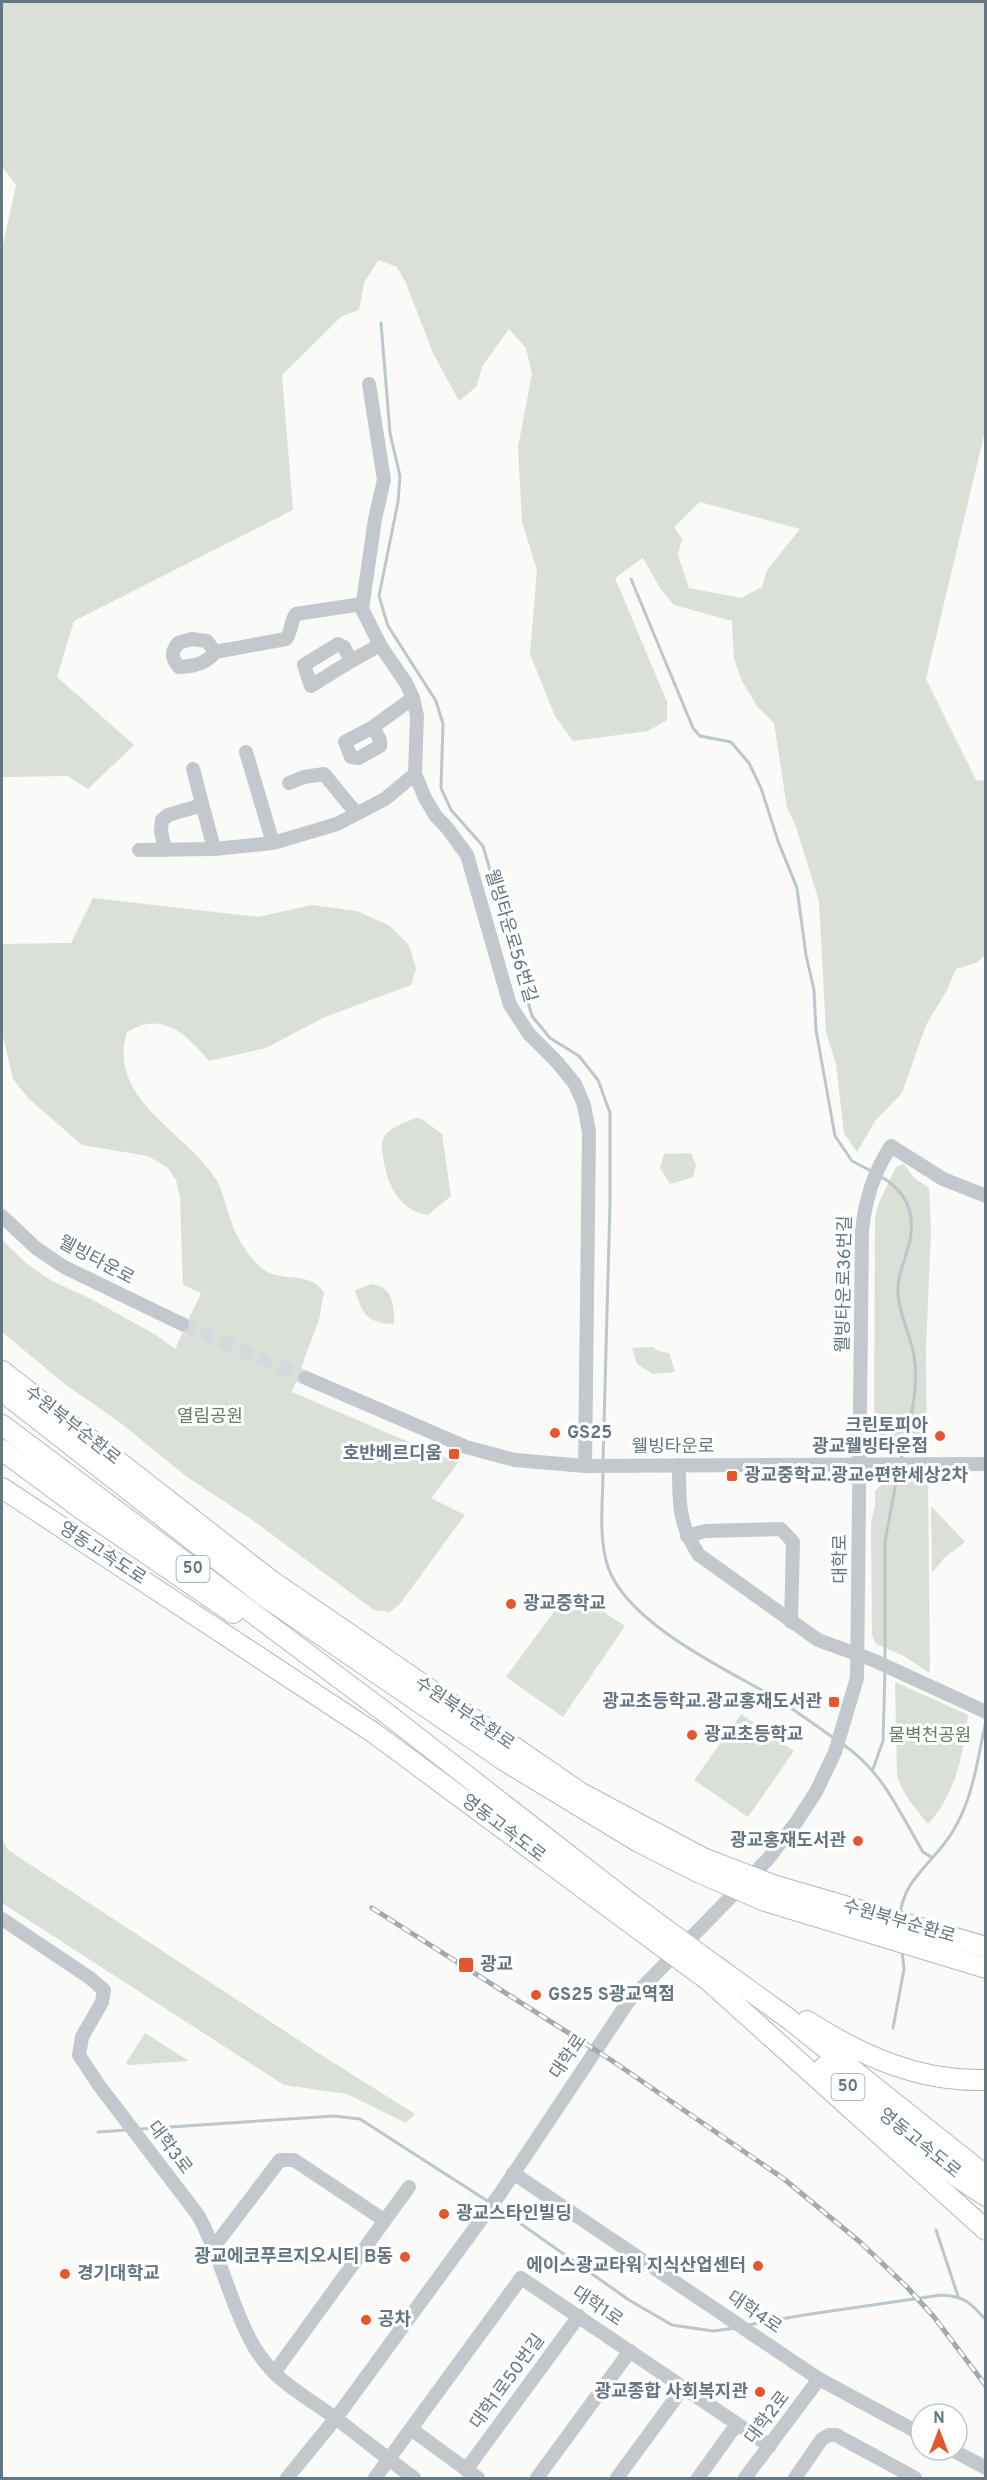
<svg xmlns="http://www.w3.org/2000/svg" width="987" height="2480" font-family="Overpass,'Noto Sans KR',sans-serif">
  <rect width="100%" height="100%" fill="#fafaf8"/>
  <!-- green -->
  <g fill="#dadfd7" fill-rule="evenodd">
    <path d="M2,2H985V431L926,679L976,780L985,781V955L976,963L956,969L946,992L926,1025L902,1093L875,1121L857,1152L844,1133L836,1064L826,1032L819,901L796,827L787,807L774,723L757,706L742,681L734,659L732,621L674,605L662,591L643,558L615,578L667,702V720L648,731L573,741L555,716L530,654L537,570L522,522L518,447L532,374L526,348L509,329L483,365L476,387L459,401L433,353L406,283L397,267L378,260L364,283L359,310L342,316L282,375L293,510L74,621L57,677L134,745L88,789L68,776L2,777V249L16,185L2,166ZM700,502L800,529L767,570L762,587L741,598L689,588L678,555L682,539L674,527Z"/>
    <path d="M93,898L258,917L312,905L357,911L390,926L409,945L416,969L411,985L325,1017L266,1048L209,1061C187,1035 162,1010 127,1032C106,1100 188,1132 217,1181C223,1192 225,1203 229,1215C234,1234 246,1253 259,1266C279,1285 308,1269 324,1292L319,1320L292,1392L458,1463L431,1498L465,1515L399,1605L389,1612L374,1610L251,1519L187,1477L118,1421L66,1385L2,1332V1240L27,1264L52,1281L91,1299L156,1335L175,1349L201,1293L183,1285L180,1197L176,1180L168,1168L148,1156L82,1145L28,1098L13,1079L2,1032V944L71,943Z"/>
    <path d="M417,1118L422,1119L442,1134L451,1196L428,1215C398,1210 386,1183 383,1155C382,1149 381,1142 384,1137C389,1128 407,1121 417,1118Z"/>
    <path d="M691,1153L696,1165L693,1177L670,1184L660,1168L664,1154Z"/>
    <path d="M904,1164L914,1178L929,1188L931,1229L926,1351L927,1451C906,1440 892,1451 874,1436L875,1218L878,1205L896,1167Z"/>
    <path d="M372,1284C394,1287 394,1307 394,1324C368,1323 362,1315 355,1290Z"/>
    <path d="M653,1347L658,1351L669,1353L675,1372L653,1374L637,1364L632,1348Z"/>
    <path d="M928,1480L930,1673L902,1655L876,1644L872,1635L871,1523L875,1506V1491L885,1481Z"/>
    <path d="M931,1506L965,1542L944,1558L932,1573Z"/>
    <path d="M570,1590L625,1626L563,1717L506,1677Z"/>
    <path d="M895,1682L968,1715C963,1755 956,1793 928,1824C916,1809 902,1794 897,1775Z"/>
    <path d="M741,1714L794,1751L748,1817L694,1780Z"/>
    <path d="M2,1840L8,1850L326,2058L415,2114L406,2123L347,2094L284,2085L2,1903Z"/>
    <path d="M145,2033L189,2061L129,2065L126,2063Z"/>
  </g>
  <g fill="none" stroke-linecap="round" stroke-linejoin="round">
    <!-- stream -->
    <g stroke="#bbc7cb" stroke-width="3">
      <path d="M381,323L390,433L400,476L398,502L379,596L388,626L436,701L443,724L441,788L451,810L483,846L532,1016L550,1038L579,1056L598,1080L610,1113V1202L603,1461"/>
      <path d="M631,579L693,728L700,736L731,742L749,763L761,788L778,841L797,888L806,955L814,990L816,1030L835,1136L852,1161L873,1172"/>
      <path d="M878,1175C904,1189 916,1210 910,1240C906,1259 897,1274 898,1294C899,1315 911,1335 914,1356C920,1390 908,1427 901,1461"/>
      <path d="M603,1471C603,1502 598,1537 608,1567C627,1623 725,1669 774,1697C795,1710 815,1725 835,1739"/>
      <path d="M885,1660V1541L899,1467"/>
      <path d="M841,1743C883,1771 898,1810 923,1852L931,1857"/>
      <path d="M873,1769L883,1741L885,1670"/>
      <path d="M900,1916C903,1878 935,1862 953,1831C974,1796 977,1760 986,1721"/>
      <path d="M893,2028L904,1969L902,1950"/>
      <path d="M140,2129L334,2116L360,2119L489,2202"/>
      <path d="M98,2132L127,2130"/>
      <path d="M497,2207L629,2300L672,2325L713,2331L735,2328"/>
      <path d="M936,2230L958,2296"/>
      <path d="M748,2325L804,2315L941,2295C965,2296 971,2303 986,2320"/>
    </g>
    <!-- minor-tunnel -->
    <path stroke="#d5d9db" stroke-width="14" stroke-dasharray="14 7" stroke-linecap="butt" d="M182,1324L306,1378"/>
    <defs>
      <g id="highway">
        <path d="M2,1371L269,1579L581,1793L703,1858"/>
        <path d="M2,1391L264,1596L505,1761L637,1841L698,1872"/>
        <path d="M2,1425L386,1713L626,1900"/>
        <path d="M2,1450L80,1508L233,1613"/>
        <path d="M2,1488L374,1733L618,1914"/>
        <path d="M773,1885L986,1947"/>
        <path d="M765,1901L986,1968"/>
        <path d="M717,1967L789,2019L986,2176"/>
        <path d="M709,1981L986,2230"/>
        <path d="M807,2021C862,2056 919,2082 986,2080"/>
        <path d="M824,2067L960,2179L986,2196"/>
      </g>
    </defs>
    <!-- highway casing -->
    <use href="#highway" stroke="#b4b9bd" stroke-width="22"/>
    <!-- minor -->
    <g stroke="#c3c8cc" stroke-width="14">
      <path d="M369,384L384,480L375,519L362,609L380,645L406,683L413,698L417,716L415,774L425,798L435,815L448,829L467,855L510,1005L529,1034L557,1062L575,1084L584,1105L589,1132L585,1466"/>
      <path d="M338,644L344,647L351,661L311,686L304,665Z"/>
      <path d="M215,652C206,664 195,666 179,667C171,658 171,652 178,643L192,639L207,641L215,652L286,639C292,631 290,622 296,614L362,604"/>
      <path d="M351,661L380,645"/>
      <path d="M373,727L380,740V746L359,758L351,757L345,742L373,727L413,698"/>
      <path d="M246,752L273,843"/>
      <path d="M193,769L214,849"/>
      <path d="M289,783L304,777L324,774L356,813"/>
      <path d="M139,850L214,849L273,843L337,824L385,799L415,774"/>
      <path d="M165,850L161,831L162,820L168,815L202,805"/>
      <path d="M2,1216L36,1248L64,1267L182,1324"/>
      <path d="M306,1378L466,1447L515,1460L585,1466L986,1464"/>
      <path d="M679,1465C679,1501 678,1524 699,1555L818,1640L873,1660L986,1712"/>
      <path d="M687,1536L705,1531L781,1529L793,1542L791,1622"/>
      <path d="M2,1919L90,1978L104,1990L102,2002L82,2037L79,2055L98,2084L198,2215C221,2256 230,2304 253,2345C275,2383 305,2395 338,2420C363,2439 388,2459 414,2478"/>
      <path d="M513,2173L819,2379L921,2434"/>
      <path d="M213,2248L280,2160H294L384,2220"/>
      <path d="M274,2373L409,2187"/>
      <path d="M411,2429L478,2478"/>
      <path d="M952,2450L986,2468"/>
      <path d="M466,2470L579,2316"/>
      <path d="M287,2478L336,2418L502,2191L628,2002L768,1859L795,1824L816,1792L835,1752L857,1678L862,1231C865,1200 873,1173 891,1146L943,1179L986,1196"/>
      <path d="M375,2478L521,2278L770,2446"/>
      <path d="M537,2478L630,2351"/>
      <path d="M617,2478L683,2388"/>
      <path d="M698,2478L737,2424"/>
      <path d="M745,2478L819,2379"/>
      <path d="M795,2478L822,2439L829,2435H836L915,2478"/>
    </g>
    <!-- highway -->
    <use href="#highway" stroke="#fff" stroke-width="20"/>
    <defs>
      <path id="rail" d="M372,1908L611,2060L784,2179L860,2242L907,2287L934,2317L986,2386"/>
    </defs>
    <!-- rail casing -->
    <use href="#rail" stroke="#a2aab0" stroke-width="5"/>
    <!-- rail -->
    <use href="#rail" stroke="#fff" stroke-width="3" stroke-dasharray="9" stroke-linecap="butt"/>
    <defs>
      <g id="highway-bridge">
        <path d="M703,1858L773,1885"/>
        <path d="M698,1872L765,1901"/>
        <path d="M626,1900L717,1967"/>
        <path d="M618,1914L709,1981"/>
      </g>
    </defs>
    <!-- highway-bridge casing -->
    <use href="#highway-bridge" stroke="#b4b9bd" stroke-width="22" stroke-linecap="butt"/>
    <!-- highway-bridge -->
    <use href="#highway-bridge" stroke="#fff" stroke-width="20"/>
  </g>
  <!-- markers -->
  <g fill="#e4572e" stroke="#fff" stroke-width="2">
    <circle cx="555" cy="1433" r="6"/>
    <circle cx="940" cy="1436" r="6"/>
    <rect x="448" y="1448" width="12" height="12" rx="3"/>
    <rect x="726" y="1470" width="12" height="12" rx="3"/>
    <circle cx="511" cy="1604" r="6"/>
    <rect x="828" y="1696" width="12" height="12" rx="3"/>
    <circle cx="692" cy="1735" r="6"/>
    <circle cx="858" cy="1841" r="6"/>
    <rect x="458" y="1957" width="16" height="16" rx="3"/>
    <circle cx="536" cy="1995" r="6"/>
    <circle cx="444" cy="2214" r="6"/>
    <circle cx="405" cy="2257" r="6"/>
    <circle cx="758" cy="2266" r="6"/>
    <circle cx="65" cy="2274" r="6"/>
    <circle cx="366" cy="2320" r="6"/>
    <circle cx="760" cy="2392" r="6"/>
  </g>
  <g text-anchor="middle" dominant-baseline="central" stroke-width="6" stroke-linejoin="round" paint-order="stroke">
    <!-- shield labels -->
    <g fill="#fff" stroke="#939fa8" stroke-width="1.5">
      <rect x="176.5" y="1556" width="33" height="26" rx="4.5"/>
      <rect x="831.5" y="2074" width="33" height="26" rx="4.5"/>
    </g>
    <g font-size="16" font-weight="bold" fill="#657683">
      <text x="193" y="1569">50</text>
      <text x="848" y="2087">50</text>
    </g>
    <!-- street labels -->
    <g font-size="18" fill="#657683" stroke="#fff">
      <text transform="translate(510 936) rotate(73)">웰빙타운로56번길</text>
      <text transform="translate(96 1261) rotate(28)">웰빙타운로</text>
      <text transform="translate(845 1284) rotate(-89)">웰빙타운로36번길</text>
      <text transform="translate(72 1426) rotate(38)">수원북부순환로</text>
      <text x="673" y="1447">웰빙타운로</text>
      <text transform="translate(102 1554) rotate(33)">영동고속도로</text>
      <text transform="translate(841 1559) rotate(-90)">대학로</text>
      <text transform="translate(464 1714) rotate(34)">수원북부순환로</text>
      <text transform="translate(503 1829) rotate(37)">영동고속도로</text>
      <text transform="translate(899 1922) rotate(16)">수원북부순환로</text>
      <text transform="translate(569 2057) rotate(-56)">대학로</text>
      <text transform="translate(919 2144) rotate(39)">영동고속도로</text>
      <text transform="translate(169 2148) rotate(53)">대학3로</text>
      <text transform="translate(597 2307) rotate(34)">대학1로</text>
      <text transform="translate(754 2313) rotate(34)">대학4로</text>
      <text transform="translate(508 2382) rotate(-54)">대학1로50번길</text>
      <text transform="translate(768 2418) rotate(-53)">대학2로</text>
    </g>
    <!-- park labels -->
    <g font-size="18" fill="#687a64" stroke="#fff">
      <text x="210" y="1417">열림공원</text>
      <text x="930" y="1736">물벽천공원</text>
    </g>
    <!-- poi labels -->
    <g font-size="18" font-weight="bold" fill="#657683" stroke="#fff" text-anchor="start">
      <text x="928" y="1426" text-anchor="end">크린토피아<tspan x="928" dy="21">광교웰빙타운점</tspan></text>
      <text x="567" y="1433">GS25</text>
      <text x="442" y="1454" text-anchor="end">호반베르디움</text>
      <text x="744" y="1476">광교중학교.광교e편한세상2차</text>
      <text x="523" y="1604">광교중학교</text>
      <text x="822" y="1702" text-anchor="end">광교초등학교.광교홍재도서관</text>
      <text x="704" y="1735">광교초등학교</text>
      <text x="846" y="1841" text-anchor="end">광교홍재도서관</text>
      <text x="480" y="1965">광교</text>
      <text x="548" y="1995">GS25 S광교역점</text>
      <text x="456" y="2214">광교스타인빌딩</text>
      <text x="393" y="2257" text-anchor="end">광교에코푸르지오시티 B동</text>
      <text x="746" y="2266" text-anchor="end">에이스광교타워 지식산업센터</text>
      <text x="77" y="2274">경기대학교</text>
      <text x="378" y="2320">공차</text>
      <text x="748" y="2392" text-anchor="end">광교종합 사회복지관</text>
    </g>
  </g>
  <!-- border -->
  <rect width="987" height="2480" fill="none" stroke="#657683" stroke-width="6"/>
  <!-- north arrow -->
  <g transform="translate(939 2432)"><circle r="28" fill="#ffffff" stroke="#c1c8cd" stroke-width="1.5"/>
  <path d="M0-4.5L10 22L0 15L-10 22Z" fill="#e4572e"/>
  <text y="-9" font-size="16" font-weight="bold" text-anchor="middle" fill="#657683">N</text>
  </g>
</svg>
